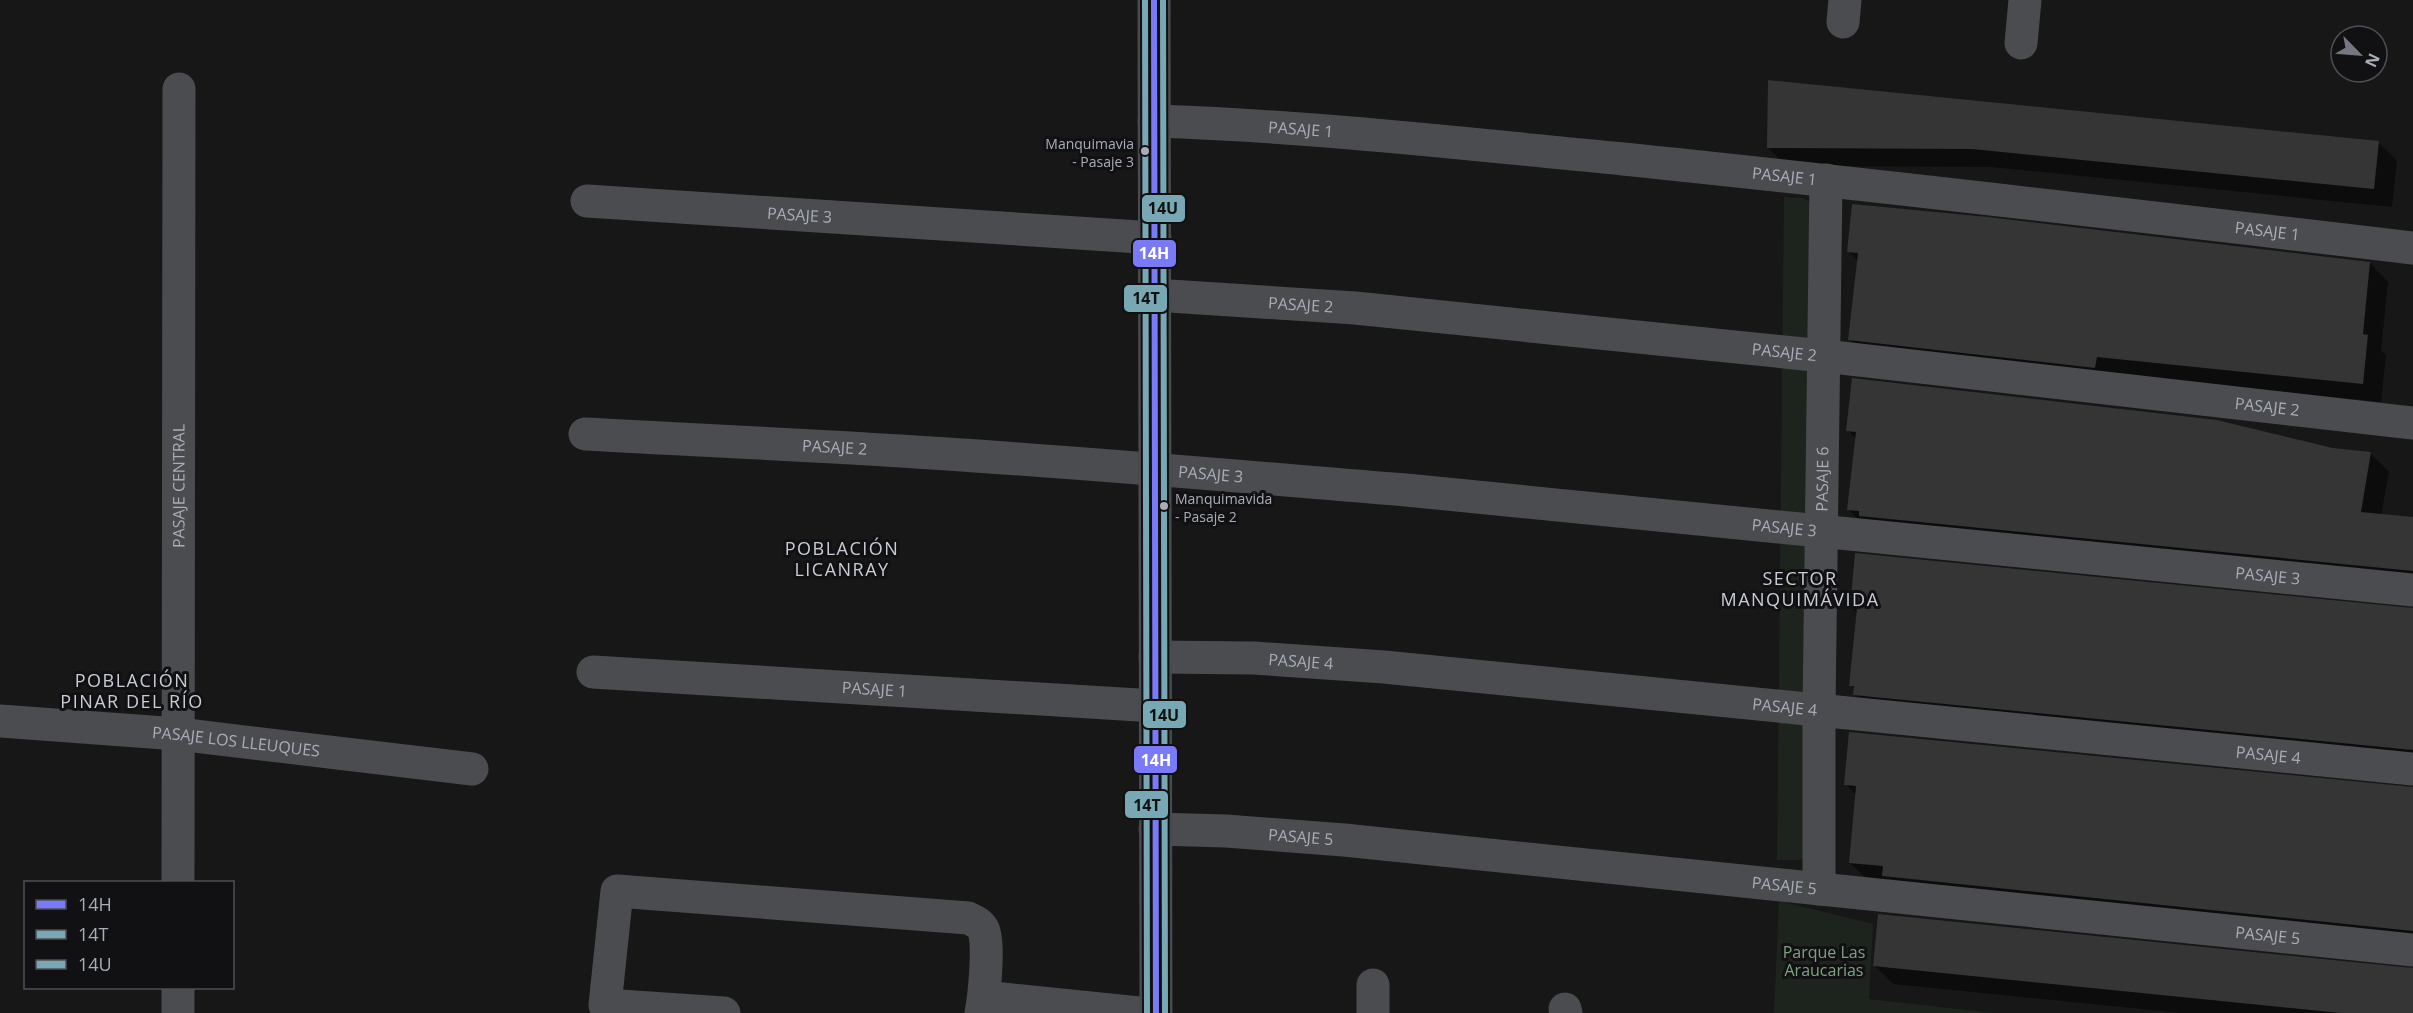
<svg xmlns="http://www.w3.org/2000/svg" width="2413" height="1013" font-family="'Open Sans',sans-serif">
  <rect width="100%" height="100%" fill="#171717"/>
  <!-- green -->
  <g fill="#1d241e">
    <path d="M1784,197L1803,198L1812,203L1808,857L1797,860H1777Z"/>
    <path d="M1779,901L1873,924L1869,999L1994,1013H1774Z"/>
  </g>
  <!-- shadow -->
  <g fill="#0007">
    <path d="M2378,142L2397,161L2392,207L1992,167L1787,166L1768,148Z"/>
    <path d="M1849,252L2370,263L2388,282L2381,351L2386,355L2381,402L2116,375L1868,358L1850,339L1858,261Z"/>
    <path d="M1848,430L2333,450L2370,453L2389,472L2381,516L2413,519V587L1867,528L1848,509L1856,439Z"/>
    <path d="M1851,607L2413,610V766L1873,713L1854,694L1855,689L1851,685L1858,614Z"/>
    <path d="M1846,784L2413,789V947L1869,881L1850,863L1857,796Z"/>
    <path d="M1874,965L2413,970V1013H2181L1893,984Z"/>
  </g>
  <!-- building -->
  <g fill="#353536">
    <path d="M1768,80L2379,141L2374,189L1972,149L1767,148Z"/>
    <path d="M1852,204L1988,217L2370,262L2363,334L2368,335L2363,384L2097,357L2095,368L1848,340L1858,253L1847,252Z"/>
    <path d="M1852,378L2217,420L2333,448L2371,452L2361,512L2413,517V571L1859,516V511L1847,510L1856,432L1846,431Z"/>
    <path d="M1855,553L2413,608V750L1853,695L1854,686H1849L1857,608H1850Z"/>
    <path d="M1849,732L2413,787V931L1882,876L1883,866L1849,863L1856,786L1844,785Z"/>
    <path d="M1878,914L2413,968V1013H2341L1873,966Z"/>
  </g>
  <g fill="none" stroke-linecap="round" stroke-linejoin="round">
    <!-- street -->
    <g stroke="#4b4c50" stroke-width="33">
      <path d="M1843,22L1845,0"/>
      <path d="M2021,43L2025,0"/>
      <path id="s1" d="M1154,121C1311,126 1467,144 1623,159C1887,186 2150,217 2413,248"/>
      <path id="s2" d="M587,201L1155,238"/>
      <path id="s3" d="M1154,295L1355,308L1824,356L2413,423"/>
      <path id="s4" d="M585,434C711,441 837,446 962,455C1110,465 1258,478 1406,490L2413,590"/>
      <path id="s5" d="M1155,657L1254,658L1384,667L2413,769"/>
      <path id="s6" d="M593,672L1155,706"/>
      <path id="s7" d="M0,721L178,734L472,769"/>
      <path id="s8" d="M1155,829L1226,831L1344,840L2413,950"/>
      <path id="s9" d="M178,882L179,89"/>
      <path id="s10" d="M1819,889V710L1826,180"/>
      <path d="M1373,985V1013"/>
      <path d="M984,997L1139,1013"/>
      <path d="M1565,1009L1566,1013"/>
      <path d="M178,1013V988"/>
      <path d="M724,1013L605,1005L617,891L968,918C974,921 980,923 983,929C990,942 984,997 981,1013"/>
    </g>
    <!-- secondary -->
    <path stroke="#4a4a4e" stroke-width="33" d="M1154,0L1156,1013"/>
    <defs>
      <path id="bus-1" d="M1154,0L1156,1013"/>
      <path id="bus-2" d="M1145,0L1147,1013"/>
      <path id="bus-3" d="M1163,0L1165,1013"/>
    </defs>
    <!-- bus-1 casing -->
    <use href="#bus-1" stroke="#111113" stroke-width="10"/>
    <!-- bus-2 casing -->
    <use href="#bus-2" stroke="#111113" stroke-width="10"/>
    <!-- bus-3 casing -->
    <use href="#bus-3" stroke="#111113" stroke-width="10"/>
    <!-- bus-1 -->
    <use href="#bus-1" stroke="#7a7af8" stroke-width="6"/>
    <!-- bus-2 -->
    <use href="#bus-2" stroke="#79a8b5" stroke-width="6"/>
    <!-- bus-3 -->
    <use href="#bus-3" stroke="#79a8b5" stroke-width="6"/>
  </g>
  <!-- markers -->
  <g fill="#a8adb8" stroke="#111113" stroke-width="2">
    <circle cx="1145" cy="151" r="5"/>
    <circle cx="1164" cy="506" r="5"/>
  </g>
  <g text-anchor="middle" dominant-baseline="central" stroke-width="6" stroke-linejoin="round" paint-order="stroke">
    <!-- bus labels -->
    <g font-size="14" fill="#a8adb8" stroke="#111113" text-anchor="end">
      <text x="1134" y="143">Manquimavia<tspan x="1134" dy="18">- Pasaje 3</tspan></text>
      <text x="1175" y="498" text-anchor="start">Manquimavida<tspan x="1175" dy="18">- Pasaje 2</tspan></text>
    </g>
    <!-- street labels -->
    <g font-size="16" fill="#a8adb8" stroke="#111113">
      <text stroke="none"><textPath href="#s1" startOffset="147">PASAJE 1</textPath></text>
      <text stroke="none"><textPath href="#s1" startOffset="633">PASAJE 1</textPath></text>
      <text stroke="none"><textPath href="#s2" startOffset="213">PASAJE 3</textPath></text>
      <text stroke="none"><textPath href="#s1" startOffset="1119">PASAJE 1</textPath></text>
      <text stroke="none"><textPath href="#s3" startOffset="147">PASAJE 2</textPath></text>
      <text stroke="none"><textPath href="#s3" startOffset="633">PASAJE 2</textPath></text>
      <text stroke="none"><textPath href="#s3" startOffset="1119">PASAJE 2</textPath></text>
      <text stroke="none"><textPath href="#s4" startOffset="250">PASAJE 2</textPath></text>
      <text stroke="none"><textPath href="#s4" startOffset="627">PASAJE 3</textPath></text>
      <text stroke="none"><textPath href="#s10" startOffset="410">PASAJE 6</textPath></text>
      <text stroke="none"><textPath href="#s9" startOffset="396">PASAJE CENTRAL</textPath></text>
      <text stroke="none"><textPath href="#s4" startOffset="1203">PASAJE 3</textPath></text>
      <text stroke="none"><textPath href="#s4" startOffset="1689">PASAJE 3</textPath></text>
      <text stroke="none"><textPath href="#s5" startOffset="146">PASAJE 4</textPath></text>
      <text stroke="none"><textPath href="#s6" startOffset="282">PASAJE 1</textPath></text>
      <text stroke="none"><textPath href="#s5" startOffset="632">PASAJE 4</textPath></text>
      <text stroke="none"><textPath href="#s7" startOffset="237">PASAJE LOS LLEUQUES</textPath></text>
      <text stroke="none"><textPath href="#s5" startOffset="1118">PASAJE 4</textPath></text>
      <text stroke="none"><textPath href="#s8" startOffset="146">PASAJE 5</textPath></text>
      <text stroke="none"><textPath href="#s8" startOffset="632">PASAJE 5</textPath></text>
      <text stroke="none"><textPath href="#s8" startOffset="1118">PASAJE 5</textPath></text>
    </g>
    <!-- park labels -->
    <g font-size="16" fill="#7fa381" stroke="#111113">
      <text x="1824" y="952">Parque Las<tspan x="1824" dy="18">Araucarias</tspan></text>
    </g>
    <!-- neighbourhood labels -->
    <g font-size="18" letter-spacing="1.5" fill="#c9ccd4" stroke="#111113">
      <text x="842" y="548">POBLACIÓN<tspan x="842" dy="21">LICANRAY</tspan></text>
      <text x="1800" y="578">SECTOR<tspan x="1800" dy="21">MANQUIMÁVIDA</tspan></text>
      <text x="132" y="680">POBLACIÓN<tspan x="132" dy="21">PINAR DEL RÍO</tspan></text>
    </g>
  </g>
  <g stroke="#111113" stroke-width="2">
    <rect x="1141" y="194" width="45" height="29" rx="6" fill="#79a8b5"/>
    <rect x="1132" y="239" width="45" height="29" rx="6" fill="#7a7af8"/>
    <rect x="1123" y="284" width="45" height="29" rx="6" fill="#79a8b5"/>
    <rect x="1142" y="700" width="45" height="29" rx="6" fill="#79a8b5"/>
    <rect x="1133" y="745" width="45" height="29" rx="6" fill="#7a7af8"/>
    <rect x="1124" y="790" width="45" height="29" rx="6" fill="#79a8b5"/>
  </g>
  <g font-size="16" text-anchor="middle" font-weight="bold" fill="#fff">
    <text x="1154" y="259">14H</text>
    <text x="1156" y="766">14H</text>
  </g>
  <g font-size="16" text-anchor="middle" font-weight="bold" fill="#111">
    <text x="1163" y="214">14U</text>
    <text x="1146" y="304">14T</text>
    <text x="1164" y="721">14U</text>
    <text x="1147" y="811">14T</text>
  </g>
  <!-- legend -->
  <rect x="24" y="881" width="210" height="108" fill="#111113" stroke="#4d4f55" stroke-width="1.5"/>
  <rect x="36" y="900" width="30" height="9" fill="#7a7af8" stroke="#4d4f55" stroke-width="1.5"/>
  <text x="78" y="911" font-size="18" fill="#a8adb8">14H</text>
  <rect x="36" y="930" width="30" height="9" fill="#79a8b5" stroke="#4d4f55" stroke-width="1.5"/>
  <text x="78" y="941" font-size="18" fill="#a8adb8">14T</text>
  <rect x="36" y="960" width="30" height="9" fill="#79a8b5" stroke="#4d4f55" stroke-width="1.5"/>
  <text x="78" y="971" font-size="18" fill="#a8adb8">14U</text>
  <!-- north arrow -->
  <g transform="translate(2359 54) rotate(115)"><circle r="28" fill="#111113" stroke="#4d4f55" stroke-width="1.5"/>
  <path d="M0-4.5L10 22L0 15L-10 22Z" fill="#757880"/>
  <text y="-9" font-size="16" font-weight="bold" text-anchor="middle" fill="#a8adb8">N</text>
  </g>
</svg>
